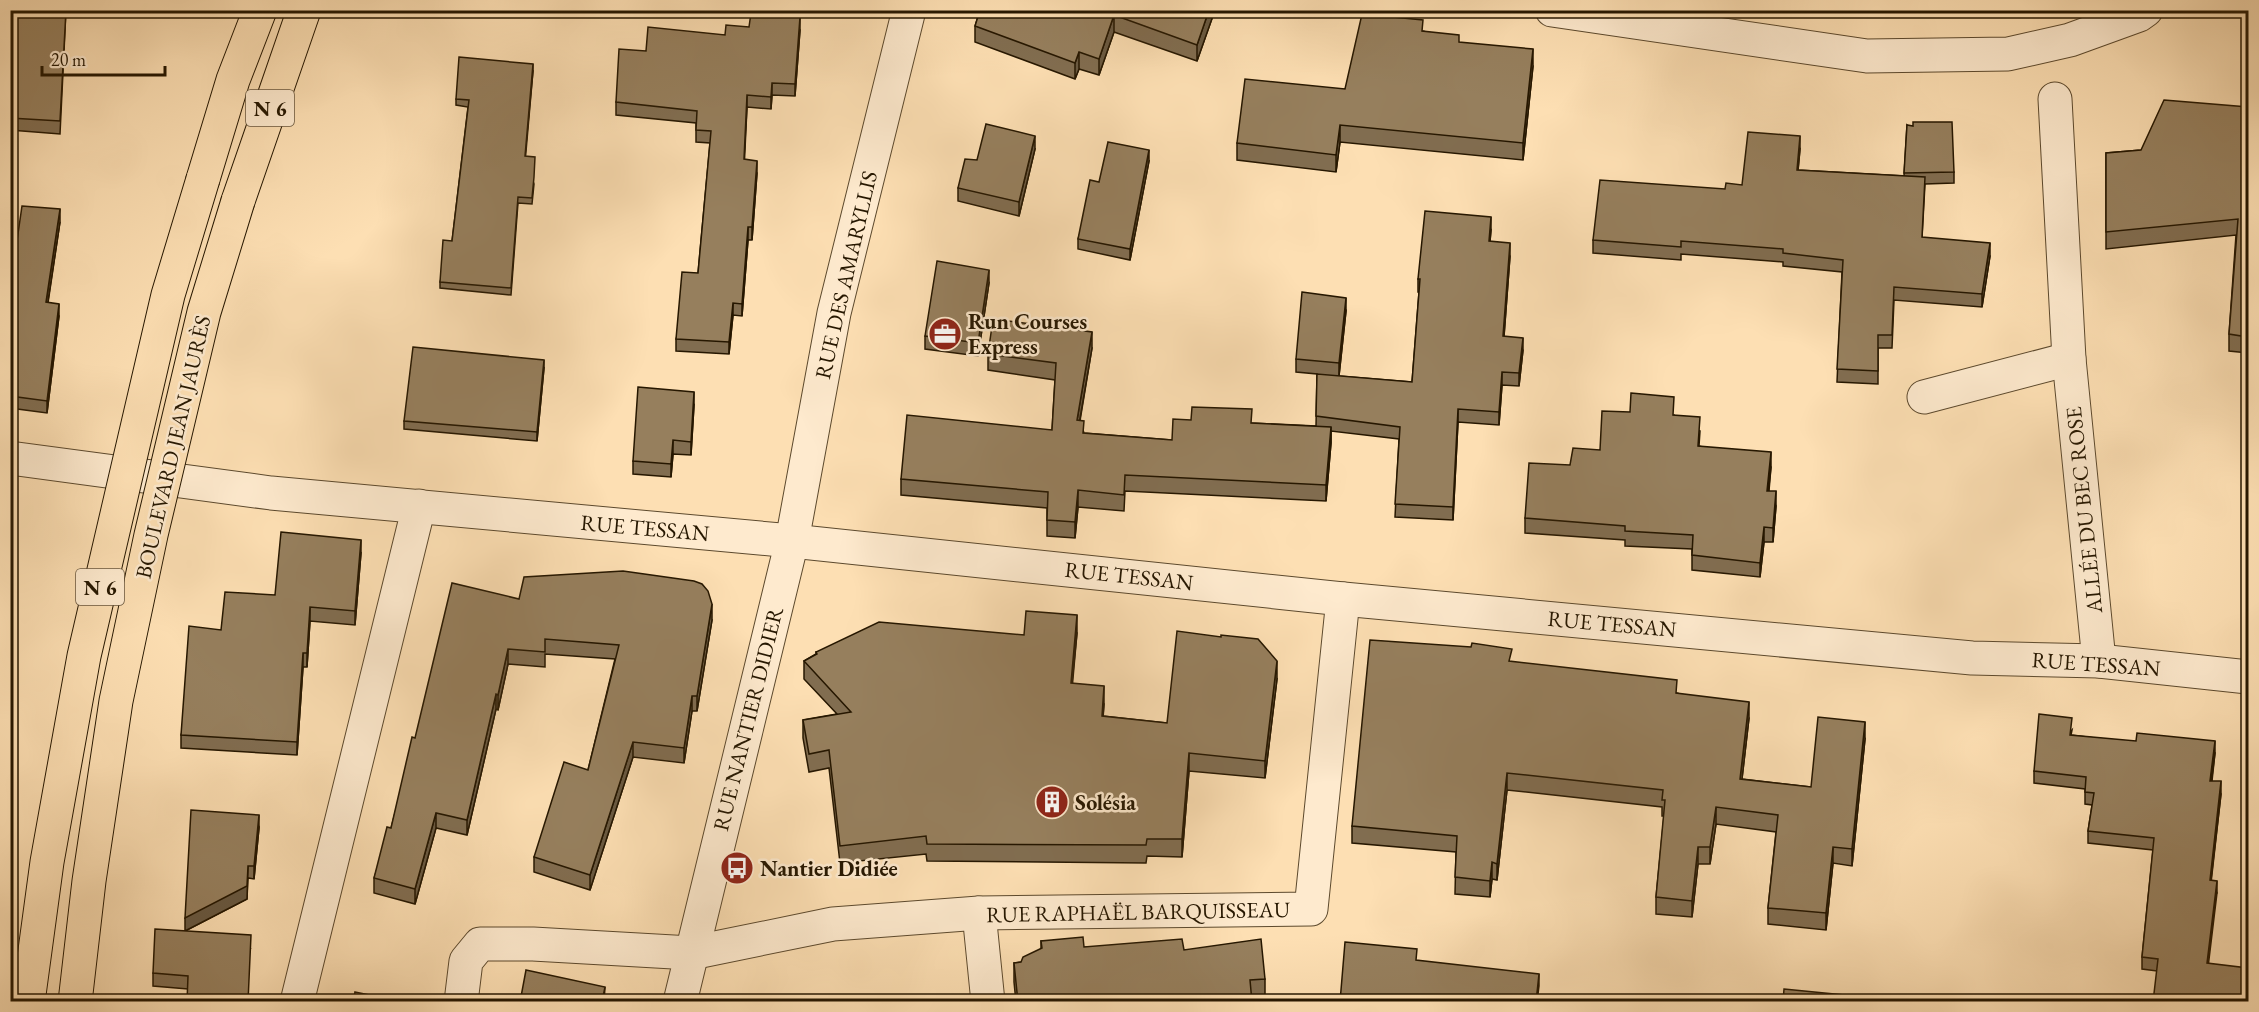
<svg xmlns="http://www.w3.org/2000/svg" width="2259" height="1012" font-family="'EB Garamond',serif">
  <rect width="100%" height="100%" fill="#fddfb3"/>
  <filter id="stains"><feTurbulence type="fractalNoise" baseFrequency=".00333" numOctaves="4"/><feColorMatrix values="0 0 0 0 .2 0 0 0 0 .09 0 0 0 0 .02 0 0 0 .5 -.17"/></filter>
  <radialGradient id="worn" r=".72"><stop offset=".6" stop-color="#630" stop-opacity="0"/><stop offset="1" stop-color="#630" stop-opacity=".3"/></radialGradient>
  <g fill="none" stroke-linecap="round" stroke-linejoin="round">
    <defs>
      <g id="street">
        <path d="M1552,10L1867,56L2008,54L2070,40L2139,15L2146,10"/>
        <path d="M2055,99L2069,359L2099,661"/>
        <path d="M1924,397L2069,359"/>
        <path d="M10,458L271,493L792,541L1343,599L1972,658L2099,661L2248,677"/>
        <path d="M979,913L988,1002"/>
        <path d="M297,1002L419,506"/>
        <path d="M461,1002L466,961L480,944H533L691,953L833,924L979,913L1311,909L1343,599"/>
        <path d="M680,1002L792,541L834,313L909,10"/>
      </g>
      <g id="primary">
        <path d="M203,179L233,80L260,10"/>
        <path d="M238,201L304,10"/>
      </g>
    </defs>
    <!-- street casing -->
    <use href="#street" stroke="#5c492d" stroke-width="35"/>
    <!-- primary casing -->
    <use href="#primary" stroke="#261700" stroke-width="35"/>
    <!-- street -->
    <use href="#street" stroke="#feeace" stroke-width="33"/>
    <!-- primary -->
    <use href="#primary" stroke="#fddfb3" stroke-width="33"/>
    <defs>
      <g id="primary-bridge">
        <path d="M28,1002L47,862L84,656L168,295L203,179"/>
        <path d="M75,1002L89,881L116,701L151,535L204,312L238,201"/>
      </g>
    </defs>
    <!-- primary-bridge casing -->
    <use href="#primary-bridge" stroke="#261700" stroke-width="35" stroke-linecap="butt"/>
    <!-- primary-bridge -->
    <use href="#primary-bridge" stroke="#fddfb3" stroke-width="33"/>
  </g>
  <!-- wall -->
  <g fill="#816d50" stroke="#261700" stroke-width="1.5">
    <path d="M15,10H66L60,134L10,130V106L16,35L14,34Z"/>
    <path d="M980,10H1215L1197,61L1114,32L1099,75L1079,69L1075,79L975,42V26Z"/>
    <path d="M800,30L795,96L772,95L771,109L747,107L744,159L757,173L752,240H748L742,316L733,315L729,354L676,351V339L698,273L710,143L696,142V123L616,115V102L646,51L725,35Z"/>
    <path d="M1423,31L1533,66L1523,160L1340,142L1336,172L1237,160V143L1345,89Z"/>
    <path d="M533,71L525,156L534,184L532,204L518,203L511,295L440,288V282L452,241L468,107L456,105V99Z"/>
    <path d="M2248,107V353L2229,351V334L2236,235L2106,249V153L2141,150Z"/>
    <path d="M1907,125L1954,172V183L1925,184L1922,238L1990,256L1982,307L1894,300L1892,348H1878V384L1837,382L1842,272L1783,266V262L1681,254V260L1593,253V240L1742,185L1800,149L1798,170L1904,176Z"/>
    <path d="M1035,149L1019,216L958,201V188L977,160Z"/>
    <path d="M1149,161L1130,260L1078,249V239L1099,182Z"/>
    <path d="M60,222L48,303L59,316L47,413L10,408V289Z"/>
    <path d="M1491,230L1490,241L1510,256L1504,337L1523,350L1519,386L1502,385L1499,425L1458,422L1453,520L1395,517L1399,439L1331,431V443L1326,501L1125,491L1124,511L1078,507L1075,538L1047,536V508L901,495V479L1052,430L1055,380L988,370V354L1092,348L1080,421L1084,433L1172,440L1252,423L1316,426L1317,374L1296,372V359L1346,311L1339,376L1412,382L1419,292H1418V279Z"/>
    <path d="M989,283L978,356L925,349V336Z"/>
    <path d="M544,368L537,441L404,429V421Z"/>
    <path d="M694,405L691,455L673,454L671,477L633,474V461Z"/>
    <path d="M1674,415L1700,431L1699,446L1771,467L1769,491L1776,506L1773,542H1764L1760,577L1692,570V549L1625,546V540L1525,533V518L1570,465Z"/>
    <path d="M361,553L355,625L310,621L307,667H303L297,755L181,748V735L221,630L275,595Z"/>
    <path d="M519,599L712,620L697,711H692L684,763L633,757L590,890L534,872V857L588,770L615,659L545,654V667L508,664L498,710L496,709L467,835L436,828L415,904L374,893V878L391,828L415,738Z"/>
    <path d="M1077,633L1072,683L1104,704L1103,716L1167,723L1277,679L1265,778L1189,771L1182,857L1147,856L1146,863L927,861L926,854L840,863L829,768L809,772L803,738V720L837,714L804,679V661L816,654V652L1024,635Z"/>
    <path d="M1512,662L1677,693L1749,718L1742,779L1811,787L1865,739L1852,866L1833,863L1826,930L1768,924V908L1776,832L1716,824L1710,864H1698L1692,917L1656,914V897L1664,816H1662V807L1507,790L1497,880L1492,879L1490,897L1455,894L1456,852L1352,843V826Z"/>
    <path d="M2072,730L2071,735L2215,753L2212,781L2221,794L2211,880L2217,893L2157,971L2142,969V957L2153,850L2088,843V831L2092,805L2085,804V789L2034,783V771Z"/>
    <path d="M259,828L254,879L248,878L247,899L185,931Z"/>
    <path d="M1041,941L1084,947L1184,950L1265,979V997L1252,998V1002H1016L1014,982V963L1021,962L1041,949Z"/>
    <path d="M251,948L188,989L153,986V973Z"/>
  </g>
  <!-- shaded-wall -->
  <g fill="#695941" stroke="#261700" stroke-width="1.5">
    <path d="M1209,10H1215L1197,61V45Z"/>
    <path d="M1114,15V32L1099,75V59Z"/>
    <path d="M800,17V30L795,96V84Z"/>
    <path d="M1533,49V66L1523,160V143Z"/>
    <path d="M1079,52V69L1075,79V63Z"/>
    <path d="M533,64V71L525,163V156Z"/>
    <path d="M772,83V95L771,109V97Z"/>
    <path d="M747,95V107L744,171V159Z"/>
    <path d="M1340,125V142L1336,172V155Z"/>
    <path d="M1035,136V149L1019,216V202Z"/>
    <path d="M1800,136V149L1797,182V170Z"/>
    <path d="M1149,150V161L1130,260V249Z"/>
    <path d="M757,161V173L752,240V227Z"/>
    <path d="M60,209V222L46,314V302Z"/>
    <path d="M1491,217V230L1489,254V241Z"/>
    <path d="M748,227V240L742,316V304Z"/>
    <path d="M1510,243V256L1503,349V336Z"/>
    <path d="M1990,243V256L1982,307V294Z"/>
    <path d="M989,270V283L978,356V343Z"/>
    <path d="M1346,298V311L1339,376V363Z"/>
    <path d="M733,303V315L729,354V342Z"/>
    <path d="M59,304V316L47,413V401Z"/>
    <path d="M1092,332V348L1077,436V420Z"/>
    <path d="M1523,338V350L1519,386V373Z"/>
    <path d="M544,360V368L537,441V432Z"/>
    <path d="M1502,372V385L1499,425V412Z"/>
    <path d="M694,392V405L691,455V442Z"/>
    <path d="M1458,409V422L1453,520V507Z"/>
    <path d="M1331,427V443L1326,501V485Z"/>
    <path d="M673,440V454L671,477V464Z"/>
    <path d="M1771,452V467L1767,505V491Z"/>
    <path d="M1078,490V507L1075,538V522Z"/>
    <path d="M1776,491V506L1773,542V528Z"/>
    <path d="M1764,527V542L1760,577V563Z"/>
    <path d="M361,540V553L355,625V611Z"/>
    <path d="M712,604V620L697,711V696Z"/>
    <path d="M310,607V621L307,667V653Z"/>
    <path d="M1077,615V633L1071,701V683Z"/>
    <path d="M508,649V664L498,710V695Z"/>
    <path d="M303,653V667L297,755V742Z"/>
    <path d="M1277,661V679L1265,778V761Z"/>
    <path d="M1104,686V704L1102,734V716Z"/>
    <path d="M496,694V709L467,835V820Z"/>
    <path d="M692,696V711L684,763V748Z"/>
    <path d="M1749,702V718L1740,796V779Z"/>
    <path d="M1865,722V739L1852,866V849Z"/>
    <path d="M2215,741V753L2210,793V781Z"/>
    <path d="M633,742V757L590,890V875Z"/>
    <path d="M1189,753V771L1182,857V839Z"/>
    <path d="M1507,773V790L1497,880V864Z"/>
    <path d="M2221,781V794L2210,892V880Z"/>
    <path d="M1716,807V824L1710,864V847Z"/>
    <path d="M436,813V828L415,904V889Z"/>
    <path d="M259,815V828L254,879V866Z"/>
    <path d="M1698,847V864L1692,917V901Z"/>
    <path d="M1833,847V863L1826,930V913Z"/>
    <path d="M1492,862V879L1490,897V881Z"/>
    <path d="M248,866L247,899L185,931V918Z"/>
    <path d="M2217,881V893L2207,976V963Z"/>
    <path d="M1539,974V986L1537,1002H1536Z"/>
    <path d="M605,987L604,1002H602Z"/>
  </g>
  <!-- building -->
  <g fill="#967f5d" stroke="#261700" stroke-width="1.5">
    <path d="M15,10H66L60,121L10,118V106L17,22H14Z"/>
    <path d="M980,10H1209L1197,45L1114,15L1099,59L1079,52L1075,63L975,26Z"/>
    <path d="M751,13L800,17L795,84L772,83L771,97L747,95L744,159L757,161L752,227H748L742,304L733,303L729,342L676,339L682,272L698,273L711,131L696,130L697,111L616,102L619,49L646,51L648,27L725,35L726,25L749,27Z"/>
    <path d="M1362,14L1423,20L1422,31L1459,35V42L1533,49L1523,143L1340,125L1336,155L1237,143L1245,79L1345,89Z"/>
    <path d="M459,57L533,64L525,156L535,157L534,177L532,198L518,197L511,288L440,282L443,240L452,241L469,100L456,99Z"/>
    <path d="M2164,100L2248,107V337L2229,334L2238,219L2106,232V153L2141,150Z"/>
    <path d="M1913,122H1952L1954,172L1904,173L1907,125L1913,126Z"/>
    <path d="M986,124L1035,136L1019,202L958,188L965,159L977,160Z"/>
    <path d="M1748,132L1800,136L1797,170L1925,177L1922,237L1990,243L1982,294L1894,287L1892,335H1878V371L1837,369L1843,260L1783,253V249L1681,241V247L1593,240L1600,180L1725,189L1726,183L1742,185Z"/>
    <path d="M1108,142L1149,150L1130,249L1078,239L1090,180L1099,182Z"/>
    <path d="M22,206L60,209L46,302L59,304L47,401L10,396V289Z"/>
    <path d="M1425,211L1491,217L1489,241L1510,243L1503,336L1523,338L1519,373L1502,372L1499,412L1458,409L1453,507L1395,504L1400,427L1316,416L1317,374L1412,382L1420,279H1418Z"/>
    <path d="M937,261L989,270L978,343L925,336Z"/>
    <path d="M1302,292L1346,298L1339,363L1296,359Z"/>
    <path d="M993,319L1092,332L1077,420L1084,421L1083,433L1172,440L1173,419L1191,420L1192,407L1252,409L1251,423L1331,427L1326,485L1125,475L1124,495L1078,490L1075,522L1047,520L1048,492L901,479L907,415L1052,430L1056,363L988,354Z"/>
    <path d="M413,347L544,360L537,432L404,421Z"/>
    <path d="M638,387L694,392L691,442L673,440L671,464L633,461Z"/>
    <path d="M1631,393L1674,397L1673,415L1700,417L1698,446L1771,452L1767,491H1776L1773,528L1764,527L1760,563L1692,555L1693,535L1625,531V526L1525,518L1529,463L1570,465L1573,448L1600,450L1602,411L1630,412Z"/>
    <path d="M281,532L361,540L355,611L310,607L307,653H303L297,742L181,735L189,626L221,630L225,592L275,595Z"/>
    <path d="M623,571L694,581L702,584L708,591L712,604L697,696H692L684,748L633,742L590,875L534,857L564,762L588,770L619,645L545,639V652L508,649L498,695L496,694L467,820L436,813L415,889L374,878L387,827L391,828L412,737L415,738L452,583L519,599L524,577Z"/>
    <path d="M1026,611L1077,615L1071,683L1104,686L1102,716L1167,723L1177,631L1221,637V635L1258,639L1277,661L1265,761L1189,753L1182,839H1147L1146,845L927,844L926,836L840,846L829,750L809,754L803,720L851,712L804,661L817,654L816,652L879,622L1024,635Z"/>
    <path d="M1370,640L1471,647L1472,643L1512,649L1509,661L1677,680L1676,693L1749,702L1740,779L1811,787L1818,717L1865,722L1852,849L1833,847L1826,913L1768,908L1778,815L1716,807L1710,847H1698L1692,901L1656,897L1665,800H1662L1663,790L1507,773L1497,864L1492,862L1490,881L1455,877L1457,836L1352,826Z"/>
    <path d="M2039,714L2072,718L2070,735L2136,741L2137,733L2215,741L2210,781H2221L2210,880L2217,881L2207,963L2248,968V1002H2153L2158,959L2142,957L2154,838L2088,831L2094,793L2085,792L2086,777L2034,771Z"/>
    <path d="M191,810L259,815L254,866H248L247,886L185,918Z"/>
    <path d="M155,929L251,935L248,1002H187L188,976L153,973Z"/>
    <path d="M1083,937L1084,947L1182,939L1184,950L1261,939L1265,979L1250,980L1252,1002H1219L1218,999L1184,1002H1018L1014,963L1021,962L1023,957L1042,948L1041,941Z"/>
    <path d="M1345,942L1417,949L1416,960L1539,974L1536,1002H1340Z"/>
    <path d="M526,970L605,987L602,1002H520Z"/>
    <path d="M1784,989L1844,995V1002H1783Z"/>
    <path d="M355,992L403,1002H353Z"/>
  </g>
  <!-- icons -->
  <defs>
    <symbol id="office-disc" viewBox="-11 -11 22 22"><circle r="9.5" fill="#8f2418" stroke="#feeace"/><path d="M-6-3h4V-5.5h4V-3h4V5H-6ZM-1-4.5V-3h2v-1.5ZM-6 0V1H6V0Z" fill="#fff"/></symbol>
    <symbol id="building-disc" viewBox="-11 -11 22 22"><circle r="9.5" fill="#8f2418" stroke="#feeace"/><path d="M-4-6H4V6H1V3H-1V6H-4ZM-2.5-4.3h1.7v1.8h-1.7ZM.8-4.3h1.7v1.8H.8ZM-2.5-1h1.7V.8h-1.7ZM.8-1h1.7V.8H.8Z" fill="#fff"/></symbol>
    <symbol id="bus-disc" viewBox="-11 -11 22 22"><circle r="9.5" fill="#8f2418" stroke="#feeace"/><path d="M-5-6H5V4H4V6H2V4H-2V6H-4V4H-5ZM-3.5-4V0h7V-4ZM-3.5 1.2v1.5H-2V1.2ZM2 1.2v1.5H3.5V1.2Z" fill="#fff"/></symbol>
  </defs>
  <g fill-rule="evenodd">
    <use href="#office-disc" x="926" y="315" width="38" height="38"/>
    <use href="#building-disc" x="1033" y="783" width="38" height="38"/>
    <use href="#bus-disc" x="718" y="849" width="38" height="38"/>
  </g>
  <g text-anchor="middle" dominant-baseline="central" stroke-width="5" stroke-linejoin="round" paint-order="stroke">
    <!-- shield labels -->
    <g fill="#feeace" stroke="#67563e" stroke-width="1.5">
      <rect x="246" y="90" width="48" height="36" rx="4.5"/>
      <rect x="76" y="569" width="48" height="36" rx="4.5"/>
    </g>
    <g font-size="21" font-weight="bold" fill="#261700">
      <text x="270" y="108">N 6</text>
      <text x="100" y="587">N 6</text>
    </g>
    <!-- street labels -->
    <g font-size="22" fill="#261700" stroke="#feeace">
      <text transform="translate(846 275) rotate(-77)">RUE DES AMARYLLIS</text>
      <text transform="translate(173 447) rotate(-77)">BOULEVARD JEAN JAURÈS</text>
      <text transform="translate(2084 510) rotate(-96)">ALLÉE DU BEC ROSE</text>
      <text transform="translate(645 528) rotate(5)">RUE TESSAN</text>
      <text transform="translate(1129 576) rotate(6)">RUE TESSAN</text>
      <text transform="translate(1612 624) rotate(5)">RUE TESSAN</text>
      <text transform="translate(2096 664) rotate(4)">RUE TESSAN</text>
      <text transform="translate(748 719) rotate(-76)">RUE NANTIER DIDIER</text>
      <text transform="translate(1138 912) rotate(-1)">RUE RAPHAËL BARQUISSEAU</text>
    </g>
    <!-- poi labels -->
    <g font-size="22" font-weight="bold" fill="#261700" stroke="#feeace" text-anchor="start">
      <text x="968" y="321">Run Courses<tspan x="968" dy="25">Express</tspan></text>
      <text x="1075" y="802">Solésia</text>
      <text x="760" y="868">Nantier Didiée</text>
    </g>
  </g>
  <!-- margin -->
  <rect width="2259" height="1012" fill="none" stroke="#fddfb3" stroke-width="36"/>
  <rect x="12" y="12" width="2235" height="988" fill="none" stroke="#261700" stroke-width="3"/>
  <rect x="18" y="18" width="2223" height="976" fill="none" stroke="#261700" stroke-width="1.5"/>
  <!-- scale -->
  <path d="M42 66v9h123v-9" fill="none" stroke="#261700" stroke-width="3"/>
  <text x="51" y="66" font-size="18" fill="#261700" stroke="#feeace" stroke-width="4.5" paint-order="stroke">20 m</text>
  <rect width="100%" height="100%" filter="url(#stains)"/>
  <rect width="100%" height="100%" fill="url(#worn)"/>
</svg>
